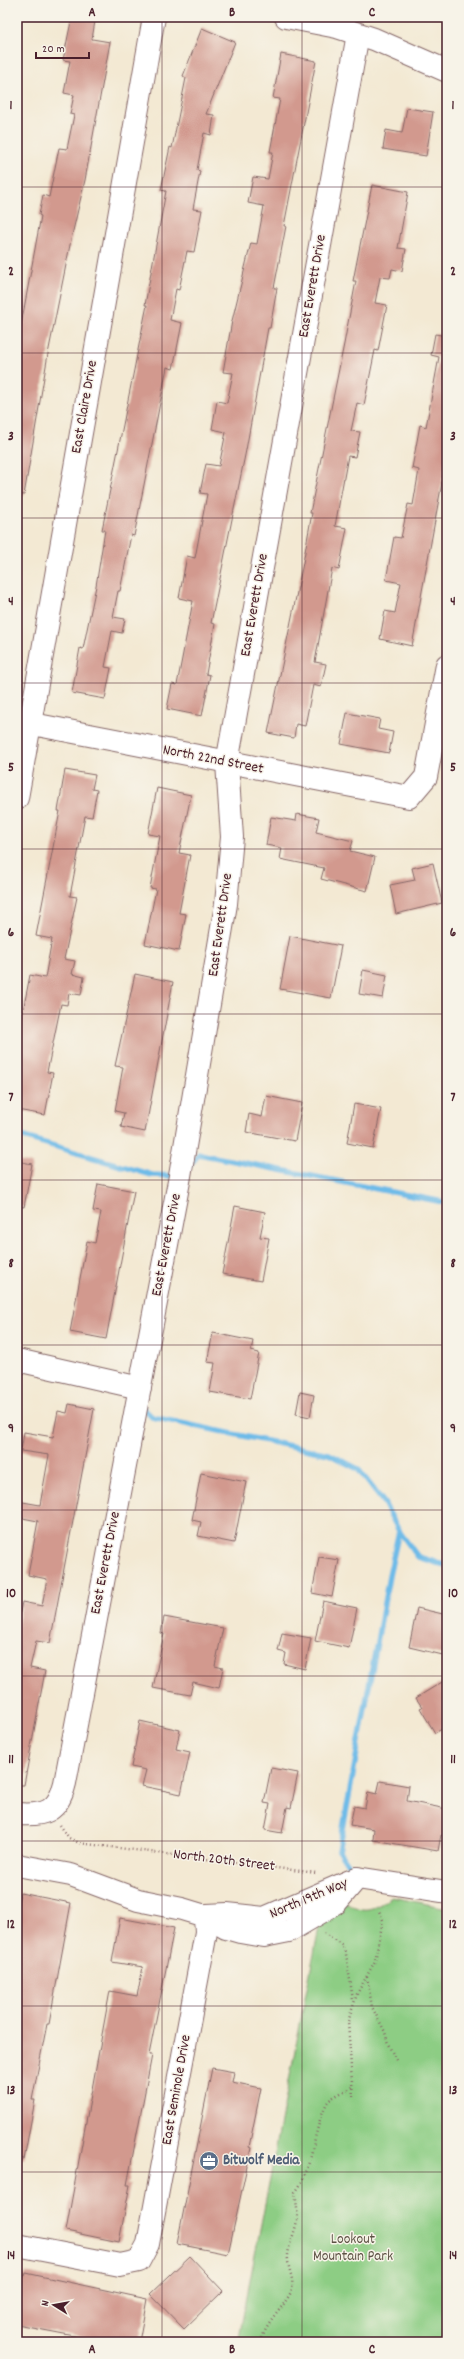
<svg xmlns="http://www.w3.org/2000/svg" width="464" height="2359" font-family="Dekko,sans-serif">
  <rect width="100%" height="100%" fill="#f7f3e8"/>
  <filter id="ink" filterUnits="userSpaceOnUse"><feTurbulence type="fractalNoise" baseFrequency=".025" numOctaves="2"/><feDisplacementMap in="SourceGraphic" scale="8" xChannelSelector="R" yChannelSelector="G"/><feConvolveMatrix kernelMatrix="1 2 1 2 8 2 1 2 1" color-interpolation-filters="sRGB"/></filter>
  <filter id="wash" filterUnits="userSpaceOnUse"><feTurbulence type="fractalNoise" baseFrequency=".012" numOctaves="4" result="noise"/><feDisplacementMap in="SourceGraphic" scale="16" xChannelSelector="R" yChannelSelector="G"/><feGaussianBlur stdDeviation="0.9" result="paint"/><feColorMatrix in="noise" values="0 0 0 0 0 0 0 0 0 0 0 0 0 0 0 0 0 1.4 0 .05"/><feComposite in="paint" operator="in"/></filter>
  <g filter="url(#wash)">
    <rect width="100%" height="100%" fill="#f3e9d3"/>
    <!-- green -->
    <path fill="#8dcd84" stroke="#6c7658" d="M392,1897L447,1908V2342H238L321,1917L343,1900C364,1915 372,1910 392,1897Z"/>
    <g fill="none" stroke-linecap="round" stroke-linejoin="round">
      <!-- stream -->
      <g stroke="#6ebbe8" stroke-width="5.5">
        <path d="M17,1135L152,1175L176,1176"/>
        <path d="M190,1165L199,1154L443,1202L447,1200"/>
        <path d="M142,1407L152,1417L329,1454L358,1469L384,1503L399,1531L418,1557L447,1566"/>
        <path d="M355,1875L339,1851L389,1576L399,1531"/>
      </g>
    </g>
    <g id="blocks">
      <!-- building -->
      <g fill="#d2998e">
        <path d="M72,17L95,21L92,39L110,42L85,180L72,235L48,354L24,495L17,494V347L41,216L39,215L43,195L49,197L59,148L67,149L74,115L70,114L74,95L64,93L70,61L63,60Z"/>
        <path d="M202,28L235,42L206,114L214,115L211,135L204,133L197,170L200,171L193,209L202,210L194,252L187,251L179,290L176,289L170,320L182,323L173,369L167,367L134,536L131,535L120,591H118L113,617L125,619L122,633L112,631L105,667L111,668L105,699L72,693L80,648L83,649L96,586L105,530H102L147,305H145L166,191L161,190L170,147L172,148L186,78L183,76Z"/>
        <path d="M281,54L316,61L284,226H286L274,288H277L270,328H268L246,450L211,623L215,624L206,674L210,675L202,716L167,709L172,684L177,685L193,601L179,598L187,556L195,558L207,494L200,493L206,464L219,466L226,432L212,429L217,401L227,403L233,373L223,372L232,321L251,243L257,244L264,206L248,203L253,177L268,179L273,152H270L280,99L273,98Z"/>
        <path d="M407,108L433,112L426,156L383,149L386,130L402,133Z"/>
        <path d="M372,185L408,192L398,248L406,249L402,271L392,269L390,278L380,277L375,303L387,305L378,351L375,350L364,405L357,403L351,431L360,432L355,457L348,456L335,526L347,528L339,570L332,568L315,662L326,664L321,687L313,685L305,726L296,724L294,738L268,733L303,563L312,513H310L344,344L356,281H353Z"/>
        <path d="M435,334L447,336V455L412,646L380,639L385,611L395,613L401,583L386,580L394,537L401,538L408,504L413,505L419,470L412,468L420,425L426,427L439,357L431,355Z"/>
        <path d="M347,713L380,719L378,729L393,732L389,753L341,744Z"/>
        <path d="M65,770L95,775L92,789L97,790L92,817L85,816L70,896L77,897L64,959L75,961L72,974L84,977L81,995L69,993L67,1005L61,1004L47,1072L53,1073L45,1115L17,1110V1042L30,975L45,978L52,939L36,936L60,811H58Z"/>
        <path d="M157,788L191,795L179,853L190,855L179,913L186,914L179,951L145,944L156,889L150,888L160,836L148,834Z"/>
        <path d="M297,814L319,818L316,832L353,841L350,851L375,857L367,891L321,879L324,868L280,859L282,848L266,845L271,817L296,821Z"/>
        <path d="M433,863L442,903L396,914L390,885L415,880L412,868Z"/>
        <path d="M290,936L341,946L331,998L280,989Z"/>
        <path d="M363,970L387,975L383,998L359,994Z"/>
        <path d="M135,974L173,982L145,1132L121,1127L124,1113L115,1111L123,1067L115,1066Z"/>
        <path d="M266,1096L302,1103L295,1141L246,1132L249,1114L262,1117Z"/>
        <path d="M354,1104L381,1109L373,1148L347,1143Z"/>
        <path d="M17,1161L32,1164L24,1207L17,1206Z"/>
        <path d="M98,1184L134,1191L106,1339L70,1332L87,1241L95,1243L101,1212L93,1211Z"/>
        <path d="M235,1206L265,1212L260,1237L269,1238L261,1281L222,1274Z"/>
        <path d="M213,1333L253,1341L251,1351L259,1353L250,1399L210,1392L215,1363L207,1362Z"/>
        <path d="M300,1392L314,1395L310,1417L296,1414Z"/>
        <path d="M69,1404L94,1409L50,1643L36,1641L30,1668L45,1671L24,1785H17V1627L22,1602L42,1606L47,1579L28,1575L38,1521L17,1517V1501L40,1505L49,1455L21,1451L24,1432L53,1437L58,1411L67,1413Z"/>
        <path d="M201,1473L246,1482L234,1543L198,1536L201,1522L192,1520Z"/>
        <path d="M319,1557L339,1560L332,1597L312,1593Z"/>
        <path d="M323,1601L357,1608L349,1648L315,1641Z"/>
        <path d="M417,1608L447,1615L443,1634L447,1635V1656L409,1647Z"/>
        <path d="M164,1617L223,1628L215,1666L223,1668L219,1688L193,1682L190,1695L153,1688L164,1634L161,1633Z"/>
        <path d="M282,1633L311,1638L305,1669L284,1664L286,1653L278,1651Z"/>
        <path d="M447,1679V1726L435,1733L420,1708L422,1707L416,1698Z"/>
        <path d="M140,1721L180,1730L176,1749L190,1752L181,1794L142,1786L146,1770L131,1767Z"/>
        <path d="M271,1768L298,1773L291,1808L287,1807L282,1833L265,1830L270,1804L264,1803Z"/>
        <path d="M380,1781L409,1786L407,1801L447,1809V1836L441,1835L438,1851L373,1840L374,1829L350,1825L354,1806L365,1808L368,1792L377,1794Z"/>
        <path d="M20,1893L71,1903L49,2024H47L32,2100H35L24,2159L17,2158V1908Z"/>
        <path d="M120,1918L174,1928L149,2055H152L127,2185H130L119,2242L66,2231L110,1991L137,1996L143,1967L112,1962Z"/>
        <path d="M212,2068L234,2072L232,2082L261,2088L249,2147L251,2148L228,2254L177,2244Z"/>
        <path d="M190,2256L223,2291L184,2329L150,2294Z"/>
        <path d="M26,2273L147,2299L139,2342H106L17,2325V2274L25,2276Z"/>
      </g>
    </g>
  </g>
  <g filter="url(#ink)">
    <use href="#blocks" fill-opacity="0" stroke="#856666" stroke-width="1"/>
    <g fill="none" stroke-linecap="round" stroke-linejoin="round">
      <defs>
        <g id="minor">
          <path d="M286,17L337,27L374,39L447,71"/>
          <path d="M17,721L409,797L426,777L447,665"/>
          <path d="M17,798L154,17"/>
          <path d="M17,1360L140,1388"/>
          <path d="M17,1814C45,1816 58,1812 65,1783L180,1176L226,904L232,837L227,763L358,34"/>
          <path d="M17,1865L71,1875L138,1900L182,1909L205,1916L226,1928L240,1932L264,1936L289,1931L335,1904L357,1878"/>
          <path d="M357,1878L447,1892"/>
          <path d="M207,1915L227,1914L264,1918L350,1881"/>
          <path d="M17,2245L120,2265L139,2261L148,2244L206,1932L205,1916"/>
        </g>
      </defs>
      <!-- minor casing -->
      <use href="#minor" stroke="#856666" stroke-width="24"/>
      <!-- path -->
      <g stroke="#856666" stroke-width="2.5" stroke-dasharray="1 3" stroke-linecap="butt">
        <path d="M60,1825L69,1838L79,1843L317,1873"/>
        <path d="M324,1933L342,1945L346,1954L353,2000"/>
        <path d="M367,1977L372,2007L385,2032L388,2044L397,2062"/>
        <path d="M353,2097L348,2022L357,1994L375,1961L383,1920L379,1911"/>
        <path d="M261,2342C266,2322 282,2310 291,2292C295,2281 289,2272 288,2261C287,2248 293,2238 296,2225C299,2214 296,2203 295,2192C312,2174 313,2128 327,2103C332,2096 346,2091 353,2086"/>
      </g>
      <!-- minor -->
      <use href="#minor" stroke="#fff" stroke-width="22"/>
    </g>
  </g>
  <!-- grid -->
  <path fill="none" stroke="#4a1f2b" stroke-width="1" stroke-opacity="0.55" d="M162,17V2342M302,17V2342M17,187H447M17,353H447M17,518H447M17,683H447M17,849H447M17,1014H447M17,1180H447M17,1345H447M17,1510H447M17,1676H447M17,1841H447M17,2006H447M17,2172H447"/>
  <!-- icons -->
  <defs>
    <symbol id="office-disc" viewBox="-11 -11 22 22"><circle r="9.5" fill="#5c6f8a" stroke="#f7f3e8"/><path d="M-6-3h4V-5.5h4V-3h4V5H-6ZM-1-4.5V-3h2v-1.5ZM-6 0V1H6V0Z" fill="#fff"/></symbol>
  </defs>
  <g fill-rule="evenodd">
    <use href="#office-disc" x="198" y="2150" width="22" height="22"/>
  </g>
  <g text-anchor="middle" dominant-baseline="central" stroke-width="3" stroke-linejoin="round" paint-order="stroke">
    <!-- street labels -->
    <g font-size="15" fill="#4a1f2b" stroke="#f7f3e8">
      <text transform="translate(313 286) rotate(-80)">East Everett Drive</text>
      <text transform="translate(85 407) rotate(-80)">East Claire Drive</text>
      <text transform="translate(255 605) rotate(-80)">East Everett Drive</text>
      <text transform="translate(213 760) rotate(11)">North 22nd Street</text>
      <text transform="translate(221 925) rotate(-82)">East Everett Drive</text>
      <text transform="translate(167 1245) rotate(-79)">East Everett Drive</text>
      <text transform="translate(106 1563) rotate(-79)">East Everett Drive</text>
      <text transform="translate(224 1861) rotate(7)">North 20th Street</text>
      <text transform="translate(309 1899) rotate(-23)">North 19th Way</text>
      <text transform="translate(177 2090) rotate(-80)">East Seminole Drive</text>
    </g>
    <!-- service labels -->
    <g font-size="15" font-weight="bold" fill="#4e5e75" stroke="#f7f3e8" text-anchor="start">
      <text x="223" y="2161">Bitwolf Media</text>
    </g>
    <!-- park labels -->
    <g font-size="15" fill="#5e5346" stroke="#f7f3e8">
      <text x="353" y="2240">Lookout<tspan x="353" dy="17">Mountain Park</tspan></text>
    </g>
  </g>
  <!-- margin -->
  <rect width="464" height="2359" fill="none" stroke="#f7f3e8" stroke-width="44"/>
  <!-- north arrow -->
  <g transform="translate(54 2305) rotate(281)" stroke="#f7f3e8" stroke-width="3" paint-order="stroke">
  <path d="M0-3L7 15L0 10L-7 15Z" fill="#4a1f2b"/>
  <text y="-6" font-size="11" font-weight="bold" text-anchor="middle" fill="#4a1f2b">N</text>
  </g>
  <!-- scale -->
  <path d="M36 52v6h53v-6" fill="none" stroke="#4a1f2b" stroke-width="2"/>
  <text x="42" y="52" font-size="12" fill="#4a1f2b" stroke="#f7f3e8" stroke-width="3" paint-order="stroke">20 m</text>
  <rect x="22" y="22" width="420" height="2315" fill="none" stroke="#4a1f2b" stroke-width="1.5"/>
  <g font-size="13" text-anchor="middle" font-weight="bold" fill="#4a1f2b">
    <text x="92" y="16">A</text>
    <text x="232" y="16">B</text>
    <text x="372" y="16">C</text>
    <text x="11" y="109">1</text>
    <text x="453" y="109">1</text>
    <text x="11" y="275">2</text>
    <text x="453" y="275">2</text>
    <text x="11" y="440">3</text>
    <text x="453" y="440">3</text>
    <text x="11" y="605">4</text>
    <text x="453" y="605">4</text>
    <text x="11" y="771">5</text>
    <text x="453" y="771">5</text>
    <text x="11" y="936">6</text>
    <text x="453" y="936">6</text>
    <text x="11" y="1101">7</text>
    <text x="453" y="1101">7</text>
    <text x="11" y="1267">8</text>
    <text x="453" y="1267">8</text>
    <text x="11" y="1432">9</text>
    <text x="453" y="1432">9</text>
    <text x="11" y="1597">10</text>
    <text x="453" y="1597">10</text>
    <text x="11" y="1763">11</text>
    <text x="453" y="1763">11</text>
    <text x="11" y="1928">12</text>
    <text x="453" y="1928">12</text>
    <text x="11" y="2094">13</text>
    <text x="453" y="2094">13</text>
    <text x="11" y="2259">14</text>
    <text x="453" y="2259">14</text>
    <text x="92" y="2353">A</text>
    <text x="232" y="2353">B</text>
    <text x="372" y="2353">C</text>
  </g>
</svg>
